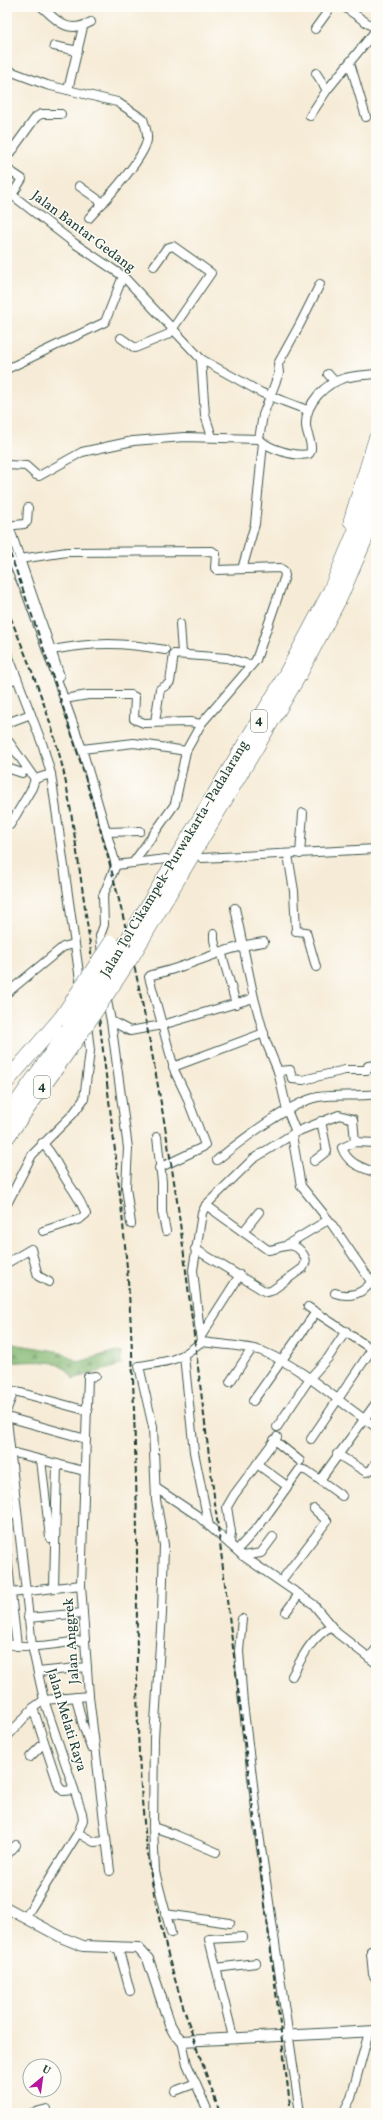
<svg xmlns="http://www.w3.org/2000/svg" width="383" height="2120" font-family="Vollkorn,serif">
  <defs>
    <pattern id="forest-firs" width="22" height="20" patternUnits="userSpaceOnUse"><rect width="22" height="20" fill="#85b873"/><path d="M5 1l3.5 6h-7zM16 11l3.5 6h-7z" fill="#6c975f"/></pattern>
  </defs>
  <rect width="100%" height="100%" fill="#fdfcf7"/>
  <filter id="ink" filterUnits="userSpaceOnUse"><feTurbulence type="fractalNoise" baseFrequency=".025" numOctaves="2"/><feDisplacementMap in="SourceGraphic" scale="8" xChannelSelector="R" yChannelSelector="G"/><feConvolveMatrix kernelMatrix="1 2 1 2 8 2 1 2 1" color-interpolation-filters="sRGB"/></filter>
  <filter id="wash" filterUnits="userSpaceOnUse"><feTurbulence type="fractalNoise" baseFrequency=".012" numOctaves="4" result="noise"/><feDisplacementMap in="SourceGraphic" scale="16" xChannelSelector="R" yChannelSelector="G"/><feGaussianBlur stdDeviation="0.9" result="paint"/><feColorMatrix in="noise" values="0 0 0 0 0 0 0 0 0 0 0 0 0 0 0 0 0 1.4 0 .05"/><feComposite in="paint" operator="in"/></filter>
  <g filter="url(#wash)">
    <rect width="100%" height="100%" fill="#f6ebd6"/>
    <!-- forest -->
    <path fill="url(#forest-firs)" stroke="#527a54" d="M7,1343L62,1352L78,1362L116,1351L121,1353V1365L73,1379C69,1372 65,1367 58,1364C45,1360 20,1362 7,1363Z"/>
  </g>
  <g filter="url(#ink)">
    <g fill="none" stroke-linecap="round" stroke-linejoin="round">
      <defs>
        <g id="minor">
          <path d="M42,7C59,23 68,34 91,22"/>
          <path d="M344,7L376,29"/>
          <path d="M315,29L331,7"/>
          <path d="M54,46L78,51"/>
          <path d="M350,63L366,117"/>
          <path d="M7,70L47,85L117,102L143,119C145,125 148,133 147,140C144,159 103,203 89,218"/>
          <path d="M316,73L327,90"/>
          <path d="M68,90L83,27"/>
          <path d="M310,116L327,90L376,30"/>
          <path d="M7,143L14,149"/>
          <path d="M7,157L36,117L41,114H61"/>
          <path d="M7,169L22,179L12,195"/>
          <path d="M79,186L103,203"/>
          <path d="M7,191L74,243L123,276L201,359L262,393L307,410"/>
          <path d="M121,338L135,348L169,334L211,273L173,246L167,248L154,266"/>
          <path d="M201,359L205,415L212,437"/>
          <path d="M7,369L105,322L123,276"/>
          <path d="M328,374L335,382"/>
          <path d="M259,439L263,415L279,373L278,364L299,326L320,284"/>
          <path d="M7,465L26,466L36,475L39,476L82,452L133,441L184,437L259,439C269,449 294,457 309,454C315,447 306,434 306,425C305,404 325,383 345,378C355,375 366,375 376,374"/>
          <path d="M7,526L24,524L27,522L28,508"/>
          <path d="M9,526L20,559L67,552L212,551L216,554L215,568L217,570L280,568L284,571L285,576L256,660L201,724L186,751L175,804L133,863"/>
          <path d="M7,549L27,595L82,749L116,865L166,859"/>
          <path d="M20,559L60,676"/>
          <path d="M242,569L255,524L263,443"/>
          <path d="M180,624L182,653"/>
          <path d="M52,650C96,642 121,642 165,650"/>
          <path d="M7,652L43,746L51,774L81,987"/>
          <path d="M7,682L17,678"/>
          <path d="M64,699L88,695H131L135,697L134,719L144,723L190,722L201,724"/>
          <path d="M155,722L160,689L167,685L170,682L174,654L227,658L251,665"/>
          <path d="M7,723L31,714"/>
          <path d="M7,739L35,779L51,774"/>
          <path d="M82,749L134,743L186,751"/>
          <path d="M7,768L22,773L27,769"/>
          <path d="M10,825L32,788L35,779"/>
          <path d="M107,832L140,831"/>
          <path d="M300,854L303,813"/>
          <path d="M288,855L294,891L296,931L306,932L316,967"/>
          <path d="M202,858L376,849"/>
          <path d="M235,908L254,998L266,1042L278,1071L287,1110L296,1132"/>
          <path d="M214,934V940L217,952"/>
          <path d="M221,951L236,1004"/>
          <path d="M102,954L100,936L104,925L103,896L116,865"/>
          <path d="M7,993L63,947L74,944"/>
          <path d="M106,996L111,1021"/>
          <path d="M173,1067L264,1033"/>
          <path d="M278,1071L290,1070L292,1079L303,1080L345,1070H367L368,1066L376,1065"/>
          <path d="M292,1135L301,1186L331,1223L370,1280L376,1279"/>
          <path d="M157,1137L162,1182V1212L166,1231"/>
          <path d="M42,1143C55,1155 59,1170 69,1184C77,1196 80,1199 86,1214L80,1219L43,1231"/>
          <path d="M376,1143L355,1142L342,1148C348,1164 361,1167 376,1173"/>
          <path d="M217,1160C239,1142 291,1102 318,1097C337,1094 357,1097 376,1094"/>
          <path d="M314,1161L327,1151L321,1121"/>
          <path d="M159,1168L203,1147L205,1145L186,1095L175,1072L149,977L151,975C190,967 223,947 264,942"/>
          <path d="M7,1204L32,1155L73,1114L84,1099L90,1051L87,1024"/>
          <path d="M131,1224L126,1187L128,1148L111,1021L130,1031L162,1025L254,998"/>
          <path d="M243,1232L259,1212"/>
          <path d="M288,1244L328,1220"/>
          <path d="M195,1249L266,1292L271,1291L303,1268C306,1262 307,1260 303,1254C292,1238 282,1249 268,1250L206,1205"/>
          <path d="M7,1263L31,1249L38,1276L49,1282"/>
          <path d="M335,1293C350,1298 363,1294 372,1281"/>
          <path d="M308,1307L376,1352"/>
          <path d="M201,1336L240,1275"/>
          <path d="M201,1342C217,1344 251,1346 264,1352C305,1369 339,1403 376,1427"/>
          <path d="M184,1356L194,1452L209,1526"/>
          <path d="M96,1376L88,1377L81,1585L89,1696L110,1871"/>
          <path d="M230,1382L251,1350"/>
          <path d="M253,1401L316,1312"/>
          <path d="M7,1409L14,1391L88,1411"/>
          <path d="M7,1417L86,1439"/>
          <path d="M7,1420L32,1646L44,1700L82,1813L83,1820L78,1833L25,1918"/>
          <path d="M277,1427L310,1378L328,1358L346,1331"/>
          <path d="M311,1439L372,1349"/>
          <path d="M274,1440L300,1461"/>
          <path d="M11,1452L84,1471"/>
          <path d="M337,1454L366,1472L371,1470L376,1462"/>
          <path d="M41,1460L50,1538"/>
          <path d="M257,1464L283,1483"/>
          <path d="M320,1480L342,1496"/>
          <path d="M156,1488L198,1516L243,1556L313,1604L337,1633L376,1663"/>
          <path d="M7,1513L17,1514"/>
          <path d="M230,1544L231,1532L227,1507L234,1495L277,1437"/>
          <path d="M237,1550L259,1526L300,1469L307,1471L320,1480L376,1403"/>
          <path d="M7,1556L11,1593"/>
          <path d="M243,1556L261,1553L273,1537"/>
          <path d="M281,1581L327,1521L314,1509"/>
          <path d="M54,1588L57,1464"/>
          <path d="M286,1612L299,1594"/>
          <path d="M28,1618L83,1613"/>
          <path d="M242,1619L239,1651L243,1703L259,1834L300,2113"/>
          <path d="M7,1644C32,1650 60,1643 85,1640"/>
          <path d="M17,1646L11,1593L81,1585"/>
          <path d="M369,1658L376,1649"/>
          <path d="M38,1672L87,1667"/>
          <path d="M292,1676C304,1654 310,1640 331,1626"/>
          <path d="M76,1697L82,1722L91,1748"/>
          <path d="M33,1708L44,1700L89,1696"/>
          <path d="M7,1737L33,1708L59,1787L63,1791L74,1790"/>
          <path d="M30,1757L44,1743"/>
          <path d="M153,1827L176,1835L216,1852"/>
          <path d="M78,1833L94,1842L106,1841"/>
          <path d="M7,1855L16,1845"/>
          <path d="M165,1914L230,1923"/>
          <path d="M171,1933L155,1872L153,1827L154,1738L162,1613L164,1545L156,1500L153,1427L139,1366C169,1361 177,1362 201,1342L193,1270L202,1213L206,1205L253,1159L296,1132L339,1115L353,1119L355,1142"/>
          <path d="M118,1947L130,1991"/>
          <path d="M376,1950L371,1951V1953L373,1974L376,1979"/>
          <path d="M216,1968L256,1963"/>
          <path d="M233,2037L209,1939L243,1937"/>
          <path d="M182,2041L187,2064L207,2109"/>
          <path d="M175,2091L196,2083"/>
          <path d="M32,2113L47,2109"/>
          <path d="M343,2113L351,2098L369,2032"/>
        </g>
        <path id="tertiary" d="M7,1908L63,1938L83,1946L138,1948L148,1959L170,2025L175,2034L182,2041L376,2031"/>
        <g id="motorway">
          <path d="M351,521L376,439"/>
          <path d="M122,949L279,687L310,630L330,592L376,482"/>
          <path d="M132,956L299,675L340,597L376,513"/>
          <path d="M7,1081L62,1017"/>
          <path d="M7,1117L68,1030"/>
          <path d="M7,1137L78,1037"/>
        </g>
      </defs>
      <!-- minor casing -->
      <use href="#minor" stroke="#3f574c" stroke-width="10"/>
      <!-- tertiary casing -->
      <use href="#tertiary" stroke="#3f574c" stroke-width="12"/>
      <!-- motorway casing -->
      <use href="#motorway" stroke="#3f574c" stroke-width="16"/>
      <!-- minor -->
      <use href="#minor" stroke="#fff" stroke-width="8"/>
      <!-- tertiary -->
      <use href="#tertiary" stroke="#fff" stroke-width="10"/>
      <!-- motorway -->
      <use href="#motorway" stroke="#fff" stroke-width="15"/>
      <!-- rail -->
      <g stroke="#1f3d34" stroke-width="2" stroke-dasharray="6 3" stroke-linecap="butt">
        <path d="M7,545C49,662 89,779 119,900C144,1001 162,1104 178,1207L291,2113"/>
        <path d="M7,609C27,658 48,709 61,761C69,793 73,826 78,859C87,920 95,981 102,1042C112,1126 123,1210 129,1294C133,1355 134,1417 136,1478C140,1616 129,1757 154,1893C168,1968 194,2041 220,2113"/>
      </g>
      <defs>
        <g id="motorway-bridge">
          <path d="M62,1017L111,943"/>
          <path d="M68,1030L122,949"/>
          <path d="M78,1037L132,956"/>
        </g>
      </defs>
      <!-- motorway-bridge casing -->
      <use href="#motorway-bridge" stroke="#3f574c" stroke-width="16" stroke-linecap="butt"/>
      <!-- motorway-bridge -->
      <use href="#motorway-bridge" stroke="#fff" stroke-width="15"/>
    </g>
  </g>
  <g text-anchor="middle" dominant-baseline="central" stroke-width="3" stroke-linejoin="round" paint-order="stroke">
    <!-- shield labels -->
    <g fill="#fdfcf7" stroke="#62766e" stroke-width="1">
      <rect x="251" y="710" width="16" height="22" rx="3"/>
      <rect x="34" y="1076" width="16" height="22" rx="3"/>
    </g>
    <g font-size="13" font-weight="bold" fill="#1f3d34">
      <text x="259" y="721">4</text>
      <text x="42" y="1087">4</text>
    </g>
    <!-- street labels -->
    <g font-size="14" fill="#1f3d34" stroke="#fdfcf7">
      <text transform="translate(83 232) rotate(37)">Jalan Bantar Gedang</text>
      <text transform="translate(175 859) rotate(-59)">Jalan Tol Cikampek–Purwakarta–Padalarang</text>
      <text transform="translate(72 1641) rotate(-94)">Jalan Anggrek</text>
      <text transform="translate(66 1720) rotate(73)">Jalan Melati Raya</text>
    </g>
  </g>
  <!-- margin -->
  <rect width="383" height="2120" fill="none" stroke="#fdfcf7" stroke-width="24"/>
  <!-- north arrow -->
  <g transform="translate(42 2078) rotate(29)"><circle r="19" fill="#fdfcf7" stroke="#a4b0a9"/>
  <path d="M0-3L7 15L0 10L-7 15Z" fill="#b5179e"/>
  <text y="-6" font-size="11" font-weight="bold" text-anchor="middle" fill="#1f3d34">U</text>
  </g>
</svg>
